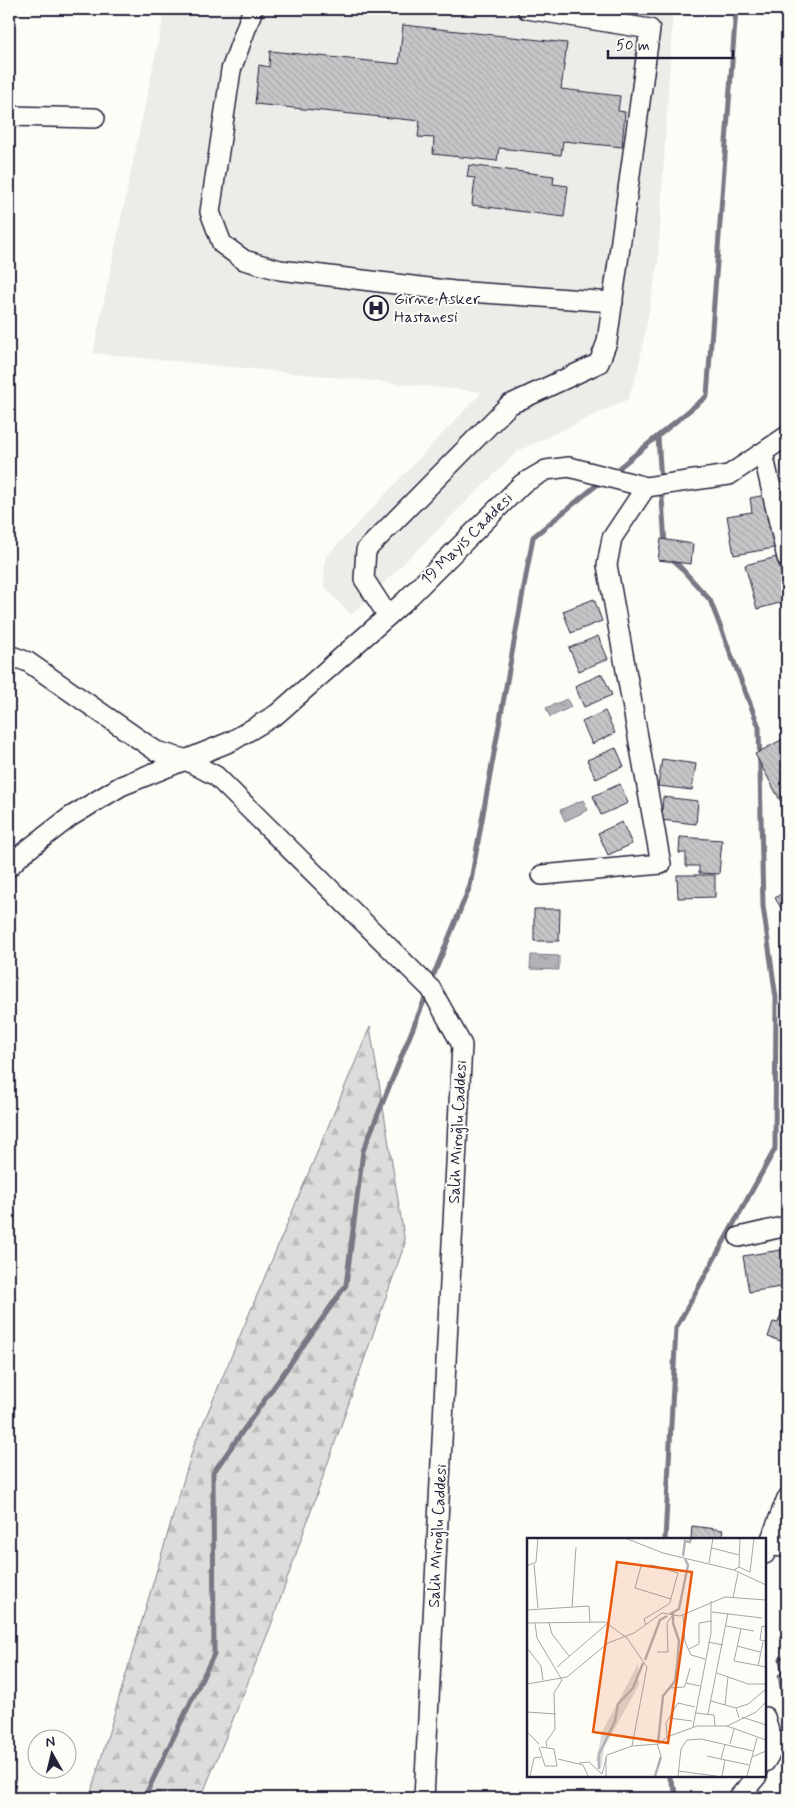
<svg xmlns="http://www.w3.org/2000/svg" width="796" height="1807" font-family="Mynerve,sans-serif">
  <defs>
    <pattern id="forest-firs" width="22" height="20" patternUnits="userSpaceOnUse" patternTransform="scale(1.25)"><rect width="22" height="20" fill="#dddcdb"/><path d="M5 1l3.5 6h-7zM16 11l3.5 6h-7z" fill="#bdbcbd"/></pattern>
    <pattern id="water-ripples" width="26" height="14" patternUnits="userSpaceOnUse" patternTransform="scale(1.25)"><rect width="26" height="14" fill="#b2b2b7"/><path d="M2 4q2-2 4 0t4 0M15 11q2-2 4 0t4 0" fill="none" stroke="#909096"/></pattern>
    <pattern id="building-back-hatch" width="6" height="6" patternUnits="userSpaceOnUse" patternTransform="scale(1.25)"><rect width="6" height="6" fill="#c6c6c8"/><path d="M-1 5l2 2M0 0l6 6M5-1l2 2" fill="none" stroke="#aaaaad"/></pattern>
  </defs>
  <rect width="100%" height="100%" fill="#fdfcf7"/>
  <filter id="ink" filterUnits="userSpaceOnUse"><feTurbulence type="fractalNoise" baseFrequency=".02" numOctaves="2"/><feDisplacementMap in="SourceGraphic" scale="10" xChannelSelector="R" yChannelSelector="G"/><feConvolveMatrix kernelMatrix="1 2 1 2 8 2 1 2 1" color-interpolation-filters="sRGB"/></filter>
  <g filter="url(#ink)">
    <!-- built -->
    <path fill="#ecece9" d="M165,9H673L658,262L638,370L628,399L518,451L351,615L324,586L325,558L482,392L93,353Z"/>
    <!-- forest -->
    <path fill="url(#forest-firs)" stroke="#807f8b" d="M370,1027L405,1243L270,1628L201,1798H91L92,1789L194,1445Z"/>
    <!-- water -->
    <g fill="url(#water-ripples)" stroke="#787885">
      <path d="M567,699L571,707L550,717L546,708Z"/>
      <path d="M583,800L588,810L565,821L560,810Z"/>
      <path d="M531,955L559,956V970L530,969Z"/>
    </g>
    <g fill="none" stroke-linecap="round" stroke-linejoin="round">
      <!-- stream -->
      <g stroke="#787885" stroke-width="5">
        <path d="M658,436L665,545"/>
        <path d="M620,467L707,396L736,9"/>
        <path d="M434,974L470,886L533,537L598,484"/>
        <path d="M665,1540L676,1328L775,1149L776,998L763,906L759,727L710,600L672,558"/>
        <path d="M669,1776L678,1798"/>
        <path d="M144,1798L214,1654L213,1473L346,1285L363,1151L424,1001"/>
      </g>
    </g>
    <!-- building -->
    <g fill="url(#building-back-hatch)" stroke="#22223b">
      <path d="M403,25L567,43L561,89L620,96L618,111L625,112L622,147L563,141L561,155L499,148L497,161L433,154L434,138L418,137L420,121L255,104L259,65L269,67L270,51L399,64Z"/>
      <path d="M469,165L554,176L553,184L568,186L564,217L472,205L475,178L467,177Z"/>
      <path d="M771,494L780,547L734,555L727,516L752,512L750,498Z"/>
      <path d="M661,539L693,544L691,564L658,560Z"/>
      <path d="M777,557L787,595V601L757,609L745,565Z"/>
      <path d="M594,599L602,621L571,633L563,611Z"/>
      <path d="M598,636L608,659L579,671L569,648Z"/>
      <path d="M602,674L612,695L584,707L575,686Z"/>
      <path d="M605,711L615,733L592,744L582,722Z"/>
      <path d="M787,737V813L755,754Z"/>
      <path d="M616,748L624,766L596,779L587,760Z"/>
      <path d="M662,759L696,764L692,790L658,786Z"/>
      <path d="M620,784L628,803L601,815L593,796Z"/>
      <path d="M663,797L698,801L696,824L661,820Z"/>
      <path d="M622,822L632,844L608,855L598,833Z"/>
      <path d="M680,837L722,840L719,874L699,873V866H686V853H679Z"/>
      <path d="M677,875H715V897L678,898Z"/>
      <path d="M787,890V918L775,898Z"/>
      <path d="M534,909H560L559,941H534Z"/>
      <path d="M787,1249V1286L749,1292L743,1256Z"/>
      <path d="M787,1297V1343L768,1337L773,1322L778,1323Z"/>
      <path d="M692,1526L723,1530L722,1535L737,1537V1540H691Z"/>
      <path d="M787,1656V1701L783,1702L778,1675L782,1674L779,1658Z"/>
      <path d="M780,1792L787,1798H774Z"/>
    </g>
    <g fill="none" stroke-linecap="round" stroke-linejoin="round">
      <defs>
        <g id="minor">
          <path d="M253,9L231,70L210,212L222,244L244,260L280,270L454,291L613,302"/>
          <path d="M9,116L95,118"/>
          <path d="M763,453L787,558"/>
          <path d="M388,616L364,579L366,550L509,405L599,363L607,342L650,29L527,9"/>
          <path d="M9,655L28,662L156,751L184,759L216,776L431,989L462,1045L424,1798"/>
          <path d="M9,867L22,854L70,817L121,786L232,741L277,714L405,601L522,484L546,470L569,467L646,487L729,475L787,436"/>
          <path d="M542,875L661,864L607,565L612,538L646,487"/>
          <path d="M739,1237L787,1226"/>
          <path d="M768,1546L787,1547"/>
          <path d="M765,1554L787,1498"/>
          <path d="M765,1717L774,1747"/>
          <path d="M765,1762L774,1747L787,1739"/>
          <path d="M738,1798L757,1776"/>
        </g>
      </defs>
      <!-- minor casing -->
      <use href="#minor" stroke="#22223b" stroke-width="22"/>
      <!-- minor -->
      <use href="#minor" stroke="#fdfcf7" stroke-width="19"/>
    </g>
  </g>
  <!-- icons -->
  <defs>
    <symbol id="hospital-ring" viewBox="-11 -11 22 22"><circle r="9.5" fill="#fdfcf7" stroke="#22223b" stroke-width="1.5"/><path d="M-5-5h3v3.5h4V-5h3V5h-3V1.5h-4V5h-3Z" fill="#22223b"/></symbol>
  </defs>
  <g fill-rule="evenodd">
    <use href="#hospital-ring" x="362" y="294" width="28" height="28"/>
  </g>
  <g text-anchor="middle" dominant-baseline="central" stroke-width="4" stroke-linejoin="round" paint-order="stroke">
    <!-- poi labels -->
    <g font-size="16" fill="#22223b" stroke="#fdfcf7" text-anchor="start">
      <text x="394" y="299">Girne Asker<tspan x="394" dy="18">Hastanesi</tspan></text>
    </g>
    <!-- street labels -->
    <g font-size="16" fill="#22223b" stroke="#fdfcf7">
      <text transform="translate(467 539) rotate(-45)">19 Mayis Caddesi</text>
      <text transform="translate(458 1132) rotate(-87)">Salih Miroğlu Caddesi</text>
      <text transform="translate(438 1536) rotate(-87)">Salih Miroğlu Caddesi</text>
    </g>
  </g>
  <!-- overview -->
  <g transform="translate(527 1538)">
    <rect width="239" height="239" fill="#fdfcf7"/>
    <path d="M111,126L112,147L77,210L74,231L69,222L75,194Z" fill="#dddcdb"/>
    <path fill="none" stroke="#b2b2b7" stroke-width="2.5" d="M156,18L158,3L163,4L164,0M143,76L152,71L161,27L158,21M118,122L133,82L140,78M131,205L136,158L148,143L150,128L152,103L146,85V74M72,231V216L88,183L91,166L106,150L116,125M128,238L134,219"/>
    <path fill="none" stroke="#a5a5ac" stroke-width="1" d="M98,0L136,15L207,32L239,47M185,10L212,17M182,25L186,0M7,26L11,70M0,28L9,24L11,0M212,29L223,34L227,0M207,32L212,29L213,0M206,60L211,35M45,69L49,9M0,72L62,68L63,84M185,74L235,80M156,77L158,104L164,117L178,121M0,85L78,84L100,100L120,129L105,208M8,85L10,100L35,142L27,155L28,191L19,204L20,209M22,85L25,96L42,118M119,87L117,81L142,66L143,64L151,35L125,27L114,28L108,50L144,61M199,88L227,93M239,89L235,88L233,102L239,103M214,91L207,123L239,129M181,104L196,107M210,108L233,114M0,110L14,128L16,142M162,111L172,106V85L185,83M130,114H141L140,85L145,78M231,128L236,104M30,129L81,85M163,130L159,145L173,148M190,135L221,146H239M0,146L40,139L81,105L107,95L135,75L153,78L198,59L239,62M143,150L157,149L159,145M184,163L209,170L212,180M198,167L201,139M209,170L221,166L239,151M0,174L29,176M168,175L187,177L188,188M181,176L201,75M215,179L239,187M142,180L165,183M200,188L229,174L239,164M166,189L184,95V63M0,194L12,206M140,199L139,185L151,165L168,169M130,206L134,218L131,227M203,206L207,191M12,209L18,228H30L27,211L14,209M80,217L105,208L132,206L140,199L170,188H200L239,202M180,218L222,227M79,219V238M225,219L239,213M31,221L56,227L61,238M194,221L198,206M52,225L62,224L75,236L80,217M151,233L189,238M3,238L7,220L14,219M151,238L154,211L160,202L174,201L226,213M195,238L198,222M220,238L230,200"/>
    <path fill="#e8590c" fill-opacity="0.15" stroke="#e8590c" stroke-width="2.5" d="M90,24L165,34L141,205L66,194Z"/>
    <rect width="239" height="239" fill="none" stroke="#22223b" stroke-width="2.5"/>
  </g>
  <!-- margin -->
  <rect width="796" height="1807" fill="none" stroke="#fdfcf7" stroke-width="30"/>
  <rect x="15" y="15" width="766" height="1777" fill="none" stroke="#22223b" stroke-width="2" filter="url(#ink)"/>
  <!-- north arrow -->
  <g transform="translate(52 1754) rotate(352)"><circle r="24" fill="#fdfcf7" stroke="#a5a5ac"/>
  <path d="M0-4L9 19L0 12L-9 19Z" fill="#22223b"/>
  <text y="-8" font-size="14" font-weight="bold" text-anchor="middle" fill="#22223b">N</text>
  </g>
  <!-- scale -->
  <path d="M608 50v8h125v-8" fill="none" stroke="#22223b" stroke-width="2.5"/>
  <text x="616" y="50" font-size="15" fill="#22223b" stroke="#fdfcf7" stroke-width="4" paint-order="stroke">50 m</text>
</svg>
